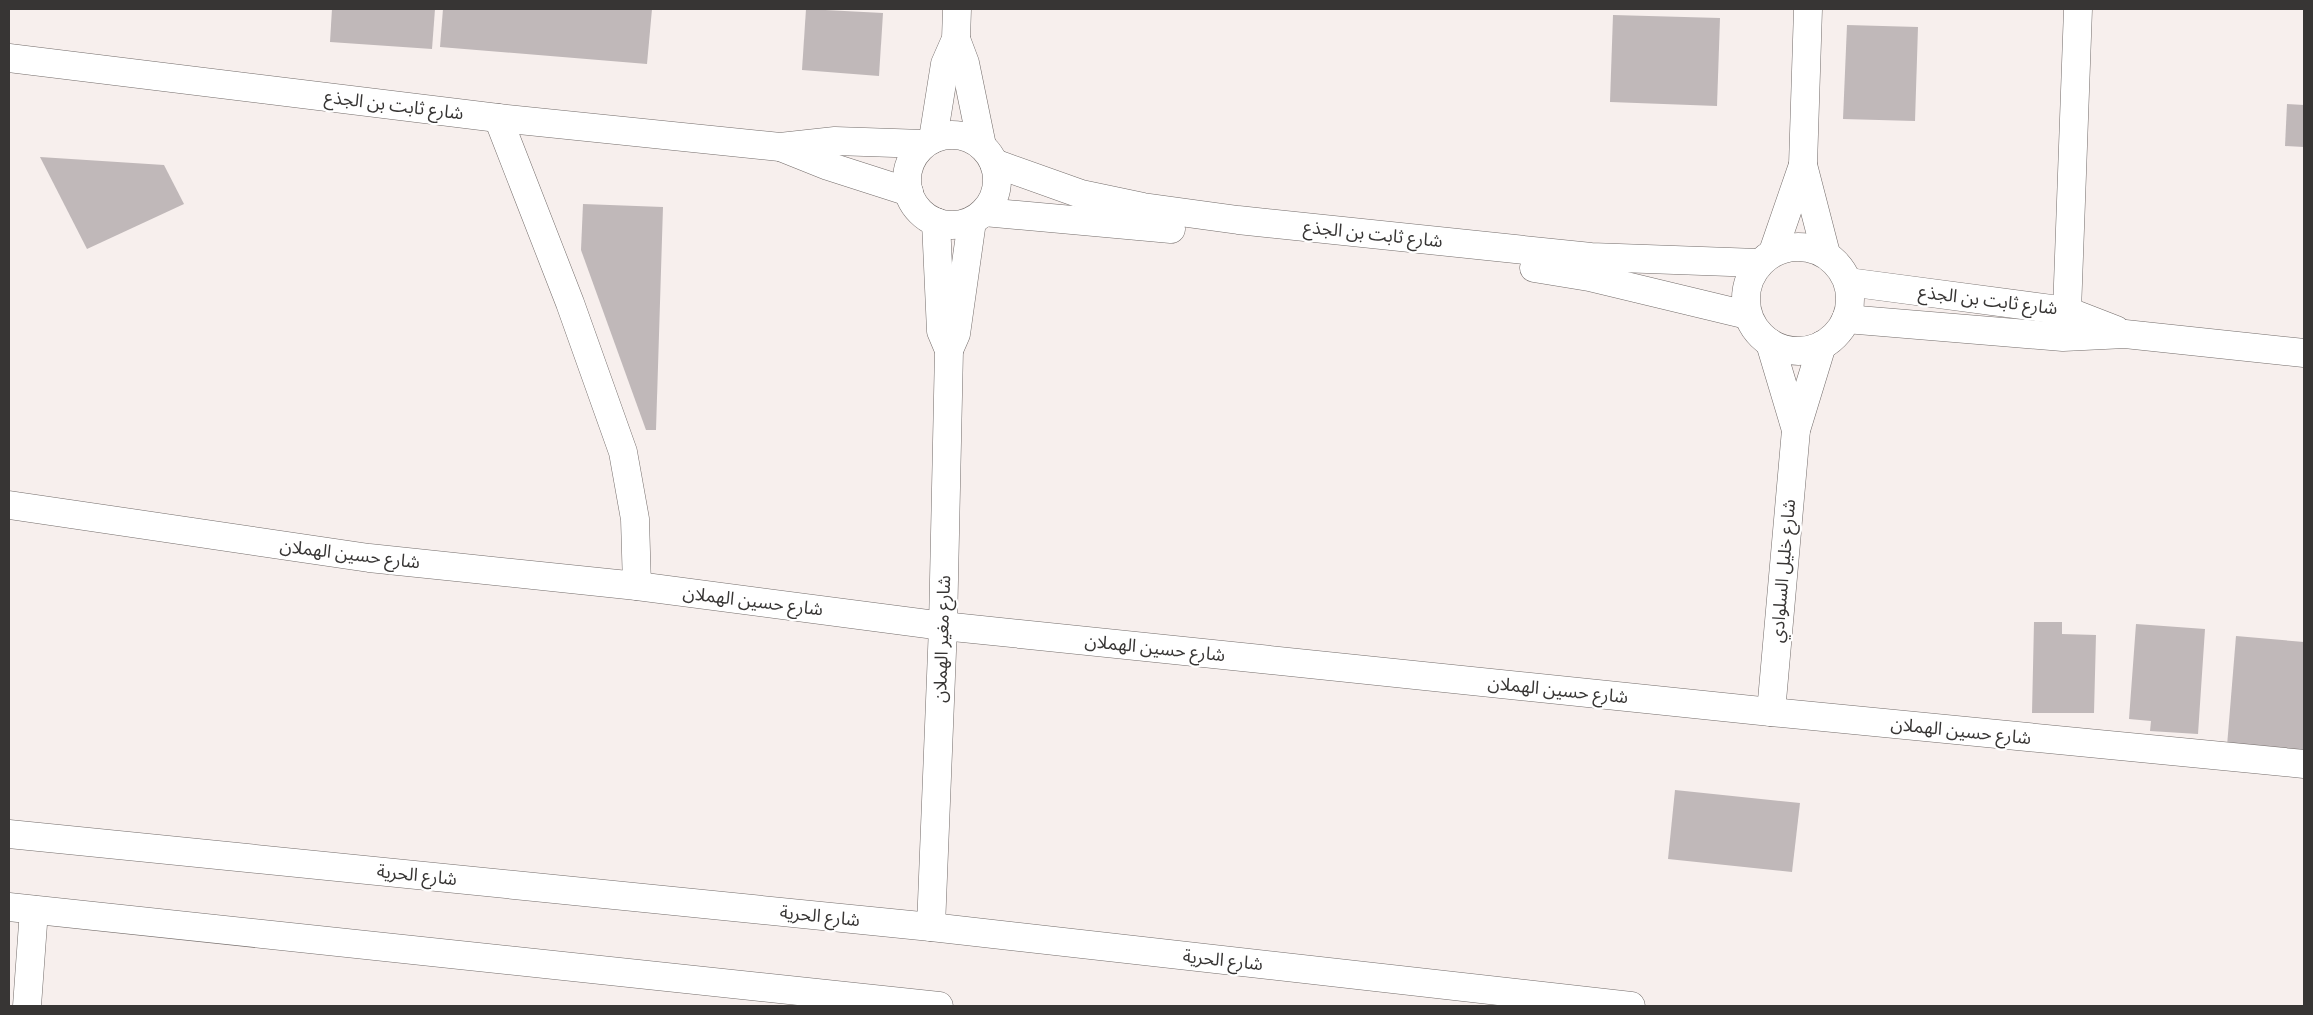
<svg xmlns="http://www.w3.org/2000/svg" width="2313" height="1015" font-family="'Fira Sans Condensed','Noto Sans Arabic',sans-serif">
  <rect width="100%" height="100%" fill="#f7efed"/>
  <!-- building -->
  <g fill="#c0b8b9">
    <path d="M332,9H435L432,49L330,42Z"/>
    <path d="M443,9H652L647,64L440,47Z"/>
    <path d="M806,9L883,13L879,76L802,70Z"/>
    <path d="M1613,15L1720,18L1717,106L1610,102Z"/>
    <path d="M1847,25L1918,27L1915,121L1843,119Z"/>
    <path d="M2287,104L2304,105V147L2285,146Z"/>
    <path d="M40,157L164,165L184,204L87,249Z"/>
    <path d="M583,204L663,207L656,430H646L581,250Z"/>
    <path d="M2034,622H2062V634L2096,635L2094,713H2032Z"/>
    <path d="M2136,624L2205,629L2198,734L2150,731L2151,721L2129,719Z"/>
    <path d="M2236,636L2304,642L2303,753L2227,746Z"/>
    <path d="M1675,790L1800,803L1792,872L1668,859Z"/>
  </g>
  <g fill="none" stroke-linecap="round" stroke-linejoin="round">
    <defs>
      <g id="street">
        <path d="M1808,9L1803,165L1826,254"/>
        <path d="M498,118L570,303L623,452L635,519L637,586"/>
        <path d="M1773,252L1803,165"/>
        <path d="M2064,334L2067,311L2078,9"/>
        <path d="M1770,343L1796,430"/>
        <path d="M9,505L369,558L637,586L943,626L1771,712L2304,764"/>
        <path d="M1771,712L1796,430L1822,345"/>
        <path d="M27,1006L34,910"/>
      </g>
      <g id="secondary">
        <path d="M956,39L965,63L982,146"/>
        <path d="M9,58L498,118L780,147L835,141L924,144"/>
        <circle cx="952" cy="180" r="45"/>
        <path d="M933,139L945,64L956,39L957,9"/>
        <path d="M783,148L828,166L909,192"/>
        <path d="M994,163L1081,194L1143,207L1238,220L1591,257L1758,263"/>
        <path d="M984,212L1171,229"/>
        <circle cx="1798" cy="299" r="52"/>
        <path d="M1534,268L1589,277L1747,315"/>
        <path d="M1848,282L2067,311L2116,330"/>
        <path d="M1846,319L2063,337L2125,334L2304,353"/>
        <path d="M949,350L956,334L972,221"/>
        <path d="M931,927L943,626L949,350L941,331L936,222"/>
      </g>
      <g id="highway">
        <path d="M9,834L931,927L1631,1006"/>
        <path d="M9,907L939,1006"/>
      </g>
    </defs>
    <!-- street casing -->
    <use href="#street" stroke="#736c6a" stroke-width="29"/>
    <!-- secondary casing -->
    <use href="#secondary" stroke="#736c6a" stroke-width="29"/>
    <!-- highway casing -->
    <use href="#highway" stroke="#736c6a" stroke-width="29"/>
    <!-- street -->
    <use href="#street" stroke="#fff" stroke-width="28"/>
    <!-- secondary -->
    <use href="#secondary" stroke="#fff" stroke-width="28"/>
    <!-- highway -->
    <use href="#highway" stroke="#fff" stroke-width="28"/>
  </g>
  <g text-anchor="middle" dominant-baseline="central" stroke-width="4.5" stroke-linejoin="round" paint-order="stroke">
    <!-- street labels -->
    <g font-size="18" fill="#373534" stroke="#fff">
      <text transform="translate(394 105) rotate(7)">شارع ثابت بن الجذع</text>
      <text transform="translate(1373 234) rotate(6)">شارع ثابت بن الجذع</text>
      <text transform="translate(1988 300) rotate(7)">شارع ثابت بن الجذع</text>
      <text transform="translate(350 554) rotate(7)">شارع حسين الهملان</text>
      <text transform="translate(1783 571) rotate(-85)">شارع خليل السلوادي</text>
      <text transform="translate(753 601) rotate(7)">شارع حسين الهملان</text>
      <text transform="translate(942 639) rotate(-88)">شارع مغير الهملان</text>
      <text transform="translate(1155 648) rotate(6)">شارع حسين الهملان</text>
      <text transform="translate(1558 690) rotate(6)">شارع حسين الهملان</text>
      <text transform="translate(1961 731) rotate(6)">شارع حسين الهملان</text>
      <text transform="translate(417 875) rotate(6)">شارع الحرية</text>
      <text transform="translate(820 916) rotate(6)">شارع الحرية</text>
      <text transform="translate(1223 960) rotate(6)">شارع الحرية</text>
    </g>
  </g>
  <!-- border -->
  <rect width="2313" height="1015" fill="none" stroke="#373534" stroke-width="20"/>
</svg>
